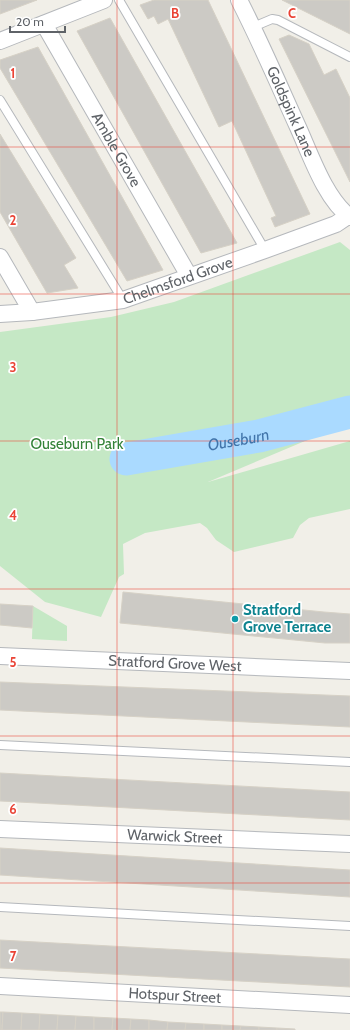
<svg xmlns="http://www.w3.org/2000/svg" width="350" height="1030" font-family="Cabin,sans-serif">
  <rect width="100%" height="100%" fill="#f1efe8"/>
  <!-- green -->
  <g fill="#c5e8c5">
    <path d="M340,242L350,250V425L305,441L208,482L350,441V509L309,518L300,525L293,538L234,552L216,540L207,528L200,523L145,533L123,544L124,574L119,577L101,617L45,602L0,566V332L111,317L174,302Z"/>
    <path d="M33,606L67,626V641L32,639Z"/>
  </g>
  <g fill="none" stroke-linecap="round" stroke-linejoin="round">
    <!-- river -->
    <path stroke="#aadaff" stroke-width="33" id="s1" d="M126,459L259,436L350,412"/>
  </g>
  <!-- building -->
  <g fill="#cccac5" stroke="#d6d1c6">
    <path d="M0,0H37L0,14Z"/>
    <path d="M154,0H208L310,214L275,227L271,218L276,216L232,121L219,127L168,19L158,24L154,16L148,19L140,5Z"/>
    <path d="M282,0H350V34Z"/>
    <path d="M110,18L237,243L201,253L77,31Z"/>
    <path d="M289,35L309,44L324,75L336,69L350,98V182L279,39Z"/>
    <path d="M38,47L163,270L127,281L0,68V60Z"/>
    <path d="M0,134L76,258L64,265L78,288L47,293L0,212Z"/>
    <path d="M123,592L324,612L350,614V643H325L120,623Z"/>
    <path d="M0,604L33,606L32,628L0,625Z"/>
    <path d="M0,682L350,696V727L0,710Z"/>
    <path d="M0,773L350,792V820L0,801Z"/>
    <path d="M0,848L350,870V897L0,875Z"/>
    <path d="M0,940L350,959V987L0,968Z"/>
    <path d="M0,1012H3L2,1030H0Z"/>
    <path d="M3,1012L22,1013L21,1030H2Z"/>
    <path d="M22,1013L40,1014L39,1030H21Z"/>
    <path d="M40,1014L58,1015L57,1030H39Z"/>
    <path d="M58,1015L76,1016L75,1030H57Z"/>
    <path d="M76,1016L94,1017V1030H75Z"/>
    <path d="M94,1017L113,1018L112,1030H94Z"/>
    <path d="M113,1018L131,1019L130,1030H112Z"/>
    <path d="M131,1019L149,1020V1030H130Z"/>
    <path d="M149,1020L168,1022L167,1030H149Z"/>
    <path d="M168,1022L186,1023L185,1030H167Z"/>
    <path d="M186,1023L204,1024V1030H185Z"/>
    <path d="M204,1024L222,1025V1030H204Z"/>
    <path d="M222,1025L241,1026L240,1030H222Z"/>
    <path d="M241,1026L259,1027V1030H240Z"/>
    <path d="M259,1027L277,1028V1030H259Z"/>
    <path d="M277,1028L295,1029V1030H277Z"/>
  </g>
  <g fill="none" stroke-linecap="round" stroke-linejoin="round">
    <defs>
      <g id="service">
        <path d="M119,0L265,250"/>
        <path d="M253,27L272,19L278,20L350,57"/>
        <path d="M0,100L123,300"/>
        <path d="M0,745L350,762"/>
        <path d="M0,907L350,926"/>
      </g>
      <g id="minor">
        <path id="s2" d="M239,0C260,41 278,83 297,125C310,153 325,199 350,217"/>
        <path id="s3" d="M44,24L189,276"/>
        <path d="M0,41L104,0"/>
        <path d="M0,257L32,312"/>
        <path id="s4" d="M0,314L32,312L123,300L265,250L336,224L348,216"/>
        <path id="s5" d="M0,656L350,671"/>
        <path id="s6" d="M0,829L350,844"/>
        <path id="s7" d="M0,986L350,1005"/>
      </g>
    </defs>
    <!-- service casing -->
    <use href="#service" stroke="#b5b8bc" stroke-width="10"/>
    <!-- minor casing -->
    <use href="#minor" stroke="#b5b8bc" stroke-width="18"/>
    <!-- service -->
    <use href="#service" stroke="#fff" stroke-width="8"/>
    <!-- minor -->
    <use href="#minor" stroke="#fff" stroke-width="16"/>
  </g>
  <!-- grid -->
  <path fill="none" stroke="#ea4335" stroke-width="1" stroke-opacity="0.55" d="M117,0V1030M233,0V1030M0,147H350M0,294H350M0,441H350M0,589H350M0,736H350M0,883H350"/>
  <!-- markers -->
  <circle fill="#0f9aa8" stroke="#fff" stroke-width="1.5" cx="235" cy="619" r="4"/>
  <g text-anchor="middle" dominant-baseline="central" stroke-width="3.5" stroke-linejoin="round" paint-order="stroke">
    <!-- street labels -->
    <g font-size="15" fill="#5f6368" stroke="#fff">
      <text stroke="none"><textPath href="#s2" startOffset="123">Goldspink Lane</textPath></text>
      <text stroke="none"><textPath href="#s3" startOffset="145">Amble Grove</textPath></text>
      <text stroke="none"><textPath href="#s4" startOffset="182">Chelmsford Grove</textPath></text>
      <text stroke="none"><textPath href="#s5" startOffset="175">Stratford Grove West</textPath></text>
      <text stroke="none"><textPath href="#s6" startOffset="175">Warwick Street</textPath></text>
      <text stroke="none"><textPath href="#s7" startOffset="175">Hotspur Street</textPath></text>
    </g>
    <!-- park labels -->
    <g font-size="15" fill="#348238" stroke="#fff">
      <text x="77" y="444">Ouseburn Park</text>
    </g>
    <!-- culture labels -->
    <g font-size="15" font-weight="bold" fill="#0d838f" stroke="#fff" text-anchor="start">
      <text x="243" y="610">Stratford<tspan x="243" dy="17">Grove Terrace</tspan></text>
    </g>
    <!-- water labels -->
    <g font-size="16" font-style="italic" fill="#4174aa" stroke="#fff">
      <text stroke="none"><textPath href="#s1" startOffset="114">Ouseburn</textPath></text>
    </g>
  </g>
  <g font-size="13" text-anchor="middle" font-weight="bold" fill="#ea4335" stroke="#fff" stroke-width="3.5" stroke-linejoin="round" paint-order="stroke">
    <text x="175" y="18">B</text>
    <text x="292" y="18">C</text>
    <text x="13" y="78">1</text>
    <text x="13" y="225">2</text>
    <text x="13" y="372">3</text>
    <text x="13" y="520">4</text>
    <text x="13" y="667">5</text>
    <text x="13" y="814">6</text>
    <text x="13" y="961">7</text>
  </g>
  <!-- scale -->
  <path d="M10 26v6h55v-6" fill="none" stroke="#5f6368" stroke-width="2"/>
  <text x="16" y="26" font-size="12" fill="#5f6368" stroke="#ffffff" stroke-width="3" paint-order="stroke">20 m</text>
</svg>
